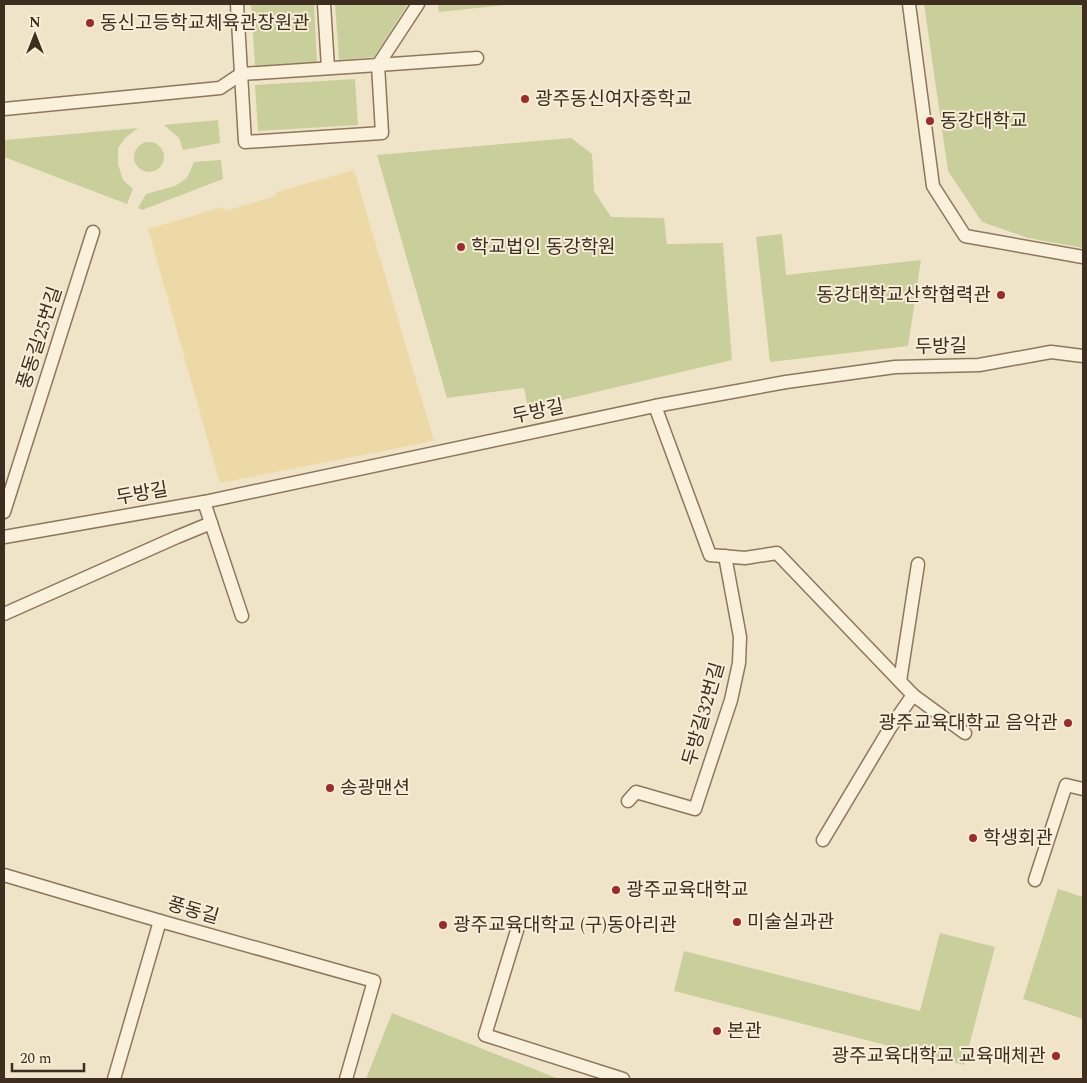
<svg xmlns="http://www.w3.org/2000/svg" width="1087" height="1083" font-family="Spectral,'Noto Sans KR',serif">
  <rect width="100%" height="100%" fill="#f0e4c8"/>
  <!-- green -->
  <g fill="#c9cf9b">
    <path d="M251,4H314L317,62L255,66Z"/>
    <path d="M335,4H408L374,57L339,60Z"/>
    <path d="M438,4H515L439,12Z"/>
    <path d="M924,4H1083V248L1028,238L982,222L948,171Z"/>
    <path d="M355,79L358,125L258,131L255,85Z"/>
    <path d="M218,120L220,143L183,150L179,138L164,125Z"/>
    <path d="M138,128L125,138L118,148V164L123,180L133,189L127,204L4,157V140Z"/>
    <path d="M571,138L592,154L594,191L611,217L664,218L667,244L723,243L732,360L528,408L524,388L447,398L377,155Z"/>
    <circle cx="149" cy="157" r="15"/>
    <path d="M221,160L223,179L142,210L138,208L146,194L175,186L187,178L194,162Z"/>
    <path d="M782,234L786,275L921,260L908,346L770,362L756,237Z"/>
    <path d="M1058,889L1083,897V1019L1023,999Z"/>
    <path d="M940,933L995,947L964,1065L674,991L684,951L920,1011Z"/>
    <path d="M392,1013L559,1079H366Z"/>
  </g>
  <!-- sand -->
  <path fill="#ecd9a5" d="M354,170L434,441L220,483L148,229L223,207L225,211L276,196V192Z"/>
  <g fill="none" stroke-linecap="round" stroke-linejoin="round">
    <defs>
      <g id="service">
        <path d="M237,4L245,142L382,133L378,65L477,58"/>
        <path d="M324,4L328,68"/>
        <path d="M909,4L933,186L965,236L1083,257"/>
        <path d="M4,109L220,88L241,74L378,65L418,4"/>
        <path d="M655,406L710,555L745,558L777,553L913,695L965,733"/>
        <path d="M204,502L242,616"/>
        <path d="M4,512L93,232"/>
        <path d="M4,537L204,502L655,406L786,382L895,367L979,365L1051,352L1083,356"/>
        <path d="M4,614L177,537L211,523"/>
        <path d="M900,681L918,564"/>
        <path d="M628,801L636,792L695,809L731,700L739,663L740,637L725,556"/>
        <path d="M823,840L890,728L913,695"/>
        <path d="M4,875L160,921L374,981L346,1079"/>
        <path d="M1035,880L1066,785L1083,789"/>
        <path d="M518,927L485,1035L623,1079"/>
        <path d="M114,1079L160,921"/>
      </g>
    </defs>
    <!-- service casing -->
    <use href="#service" stroke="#8d765c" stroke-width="15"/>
    <!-- service -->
    <use href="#service" stroke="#faf1dc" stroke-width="12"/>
  </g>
  <!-- markers -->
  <g fill="#9e2a2b" stroke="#f7eed8" stroke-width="2">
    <circle cx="90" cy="23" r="5"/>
    <circle cx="525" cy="99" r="5"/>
    <circle cx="930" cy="121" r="5"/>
    <circle cx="461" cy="247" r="5"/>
    <circle cx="1001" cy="295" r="5"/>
    <circle cx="1068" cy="723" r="5"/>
    <circle cx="330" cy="788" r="5"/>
    <circle cx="973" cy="838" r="5"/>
    <circle cx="616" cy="890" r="5"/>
    <circle cx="737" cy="922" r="5"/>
    <circle cx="443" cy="925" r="5"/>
    <circle cx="717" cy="1031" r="5"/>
    <circle cx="1056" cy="1056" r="5"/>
  </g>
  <g text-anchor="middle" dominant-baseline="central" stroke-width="4" stroke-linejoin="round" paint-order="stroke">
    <!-- poi labels -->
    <g font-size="19" fill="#3d2e20" stroke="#f7eed8" text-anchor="start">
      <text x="100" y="23">동신고등학교체육관장원관</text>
      <text x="535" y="99">광주동신여자중학교</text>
      <text x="940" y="121">동강대학교</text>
      <text x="471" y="247">학교법인 동강학원</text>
      <text x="991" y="295" text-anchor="end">동강대학교산학협력관</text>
      <text x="1058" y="723" text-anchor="end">광주교육대학교 음악관</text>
      <text x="340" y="788">송광맨션</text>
      <text x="983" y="838">학생회관</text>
      <text x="626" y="890">광주교육대학교</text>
      <text x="747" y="922">미술실과관</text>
      <text x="453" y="925">광주교육대학교 (구)동아리관</text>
      <text x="727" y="1031">본관</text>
      <text x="1046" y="1056" text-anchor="end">광주교육대학교 교육매체관</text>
    </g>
    <!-- street labels -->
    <g font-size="19" fill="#3d2e20" stroke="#f7eed8">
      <text transform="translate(40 338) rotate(-72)">풍동길25번길</text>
      <text transform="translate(941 347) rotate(-1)">두방길</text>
      <text transform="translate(538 412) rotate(-12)">두방길</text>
      <text transform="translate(142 494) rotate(-10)">두방길</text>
      <text transform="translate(704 714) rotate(-74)">두방길32번길</text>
      <text transform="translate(193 911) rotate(16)">풍동길</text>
    </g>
  </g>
  <!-- border -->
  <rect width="1087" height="1083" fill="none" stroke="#3d2e20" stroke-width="10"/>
  <!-- north arrow -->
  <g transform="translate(35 35)" stroke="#f7eed8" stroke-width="4" paint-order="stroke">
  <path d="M0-4L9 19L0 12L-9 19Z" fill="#3d2e20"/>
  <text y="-8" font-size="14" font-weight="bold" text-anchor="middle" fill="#3d2e20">N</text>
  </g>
  <!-- scale -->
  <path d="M12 1063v8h72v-8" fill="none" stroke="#3d2e20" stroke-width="2.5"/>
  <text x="20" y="1063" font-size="15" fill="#3d2e20" stroke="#f7eed8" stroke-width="4" paint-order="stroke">20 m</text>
</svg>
